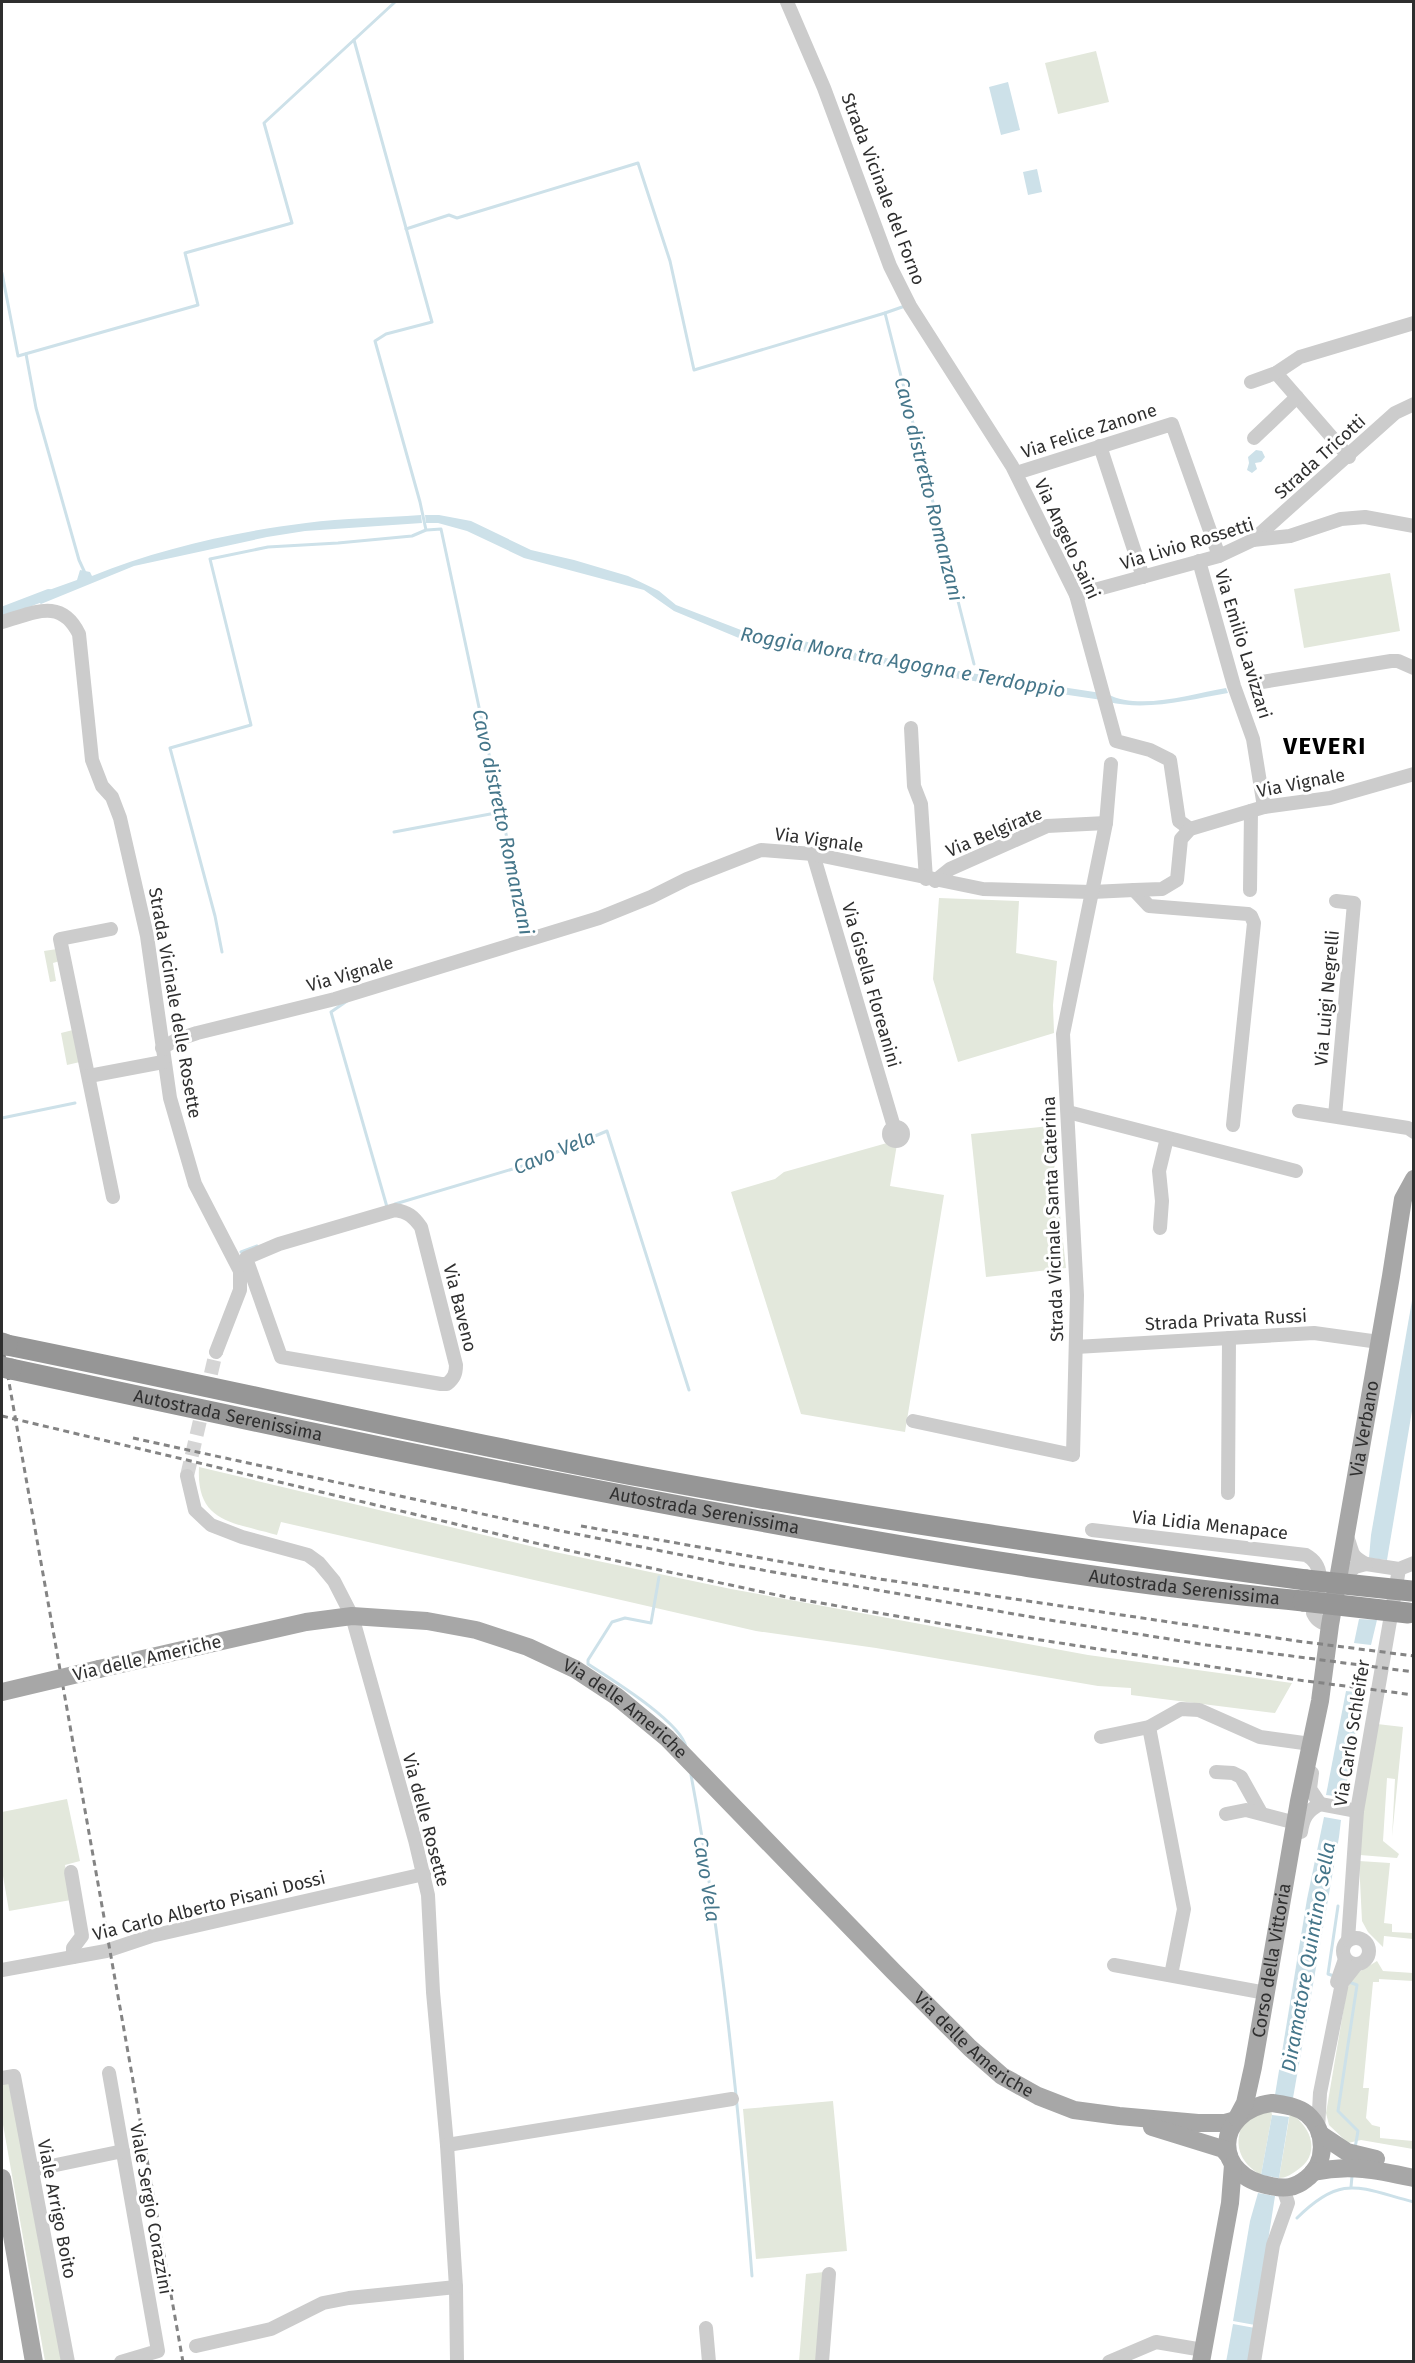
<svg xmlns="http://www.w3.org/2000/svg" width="1415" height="2363" font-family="'Fira Sans',sans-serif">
  <rect width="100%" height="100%" fill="#fff"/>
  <!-- green -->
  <g fill="#e3e8dc">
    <path d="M1096,51L1109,102L1058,114L1045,63Z"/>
    <path d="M1390,573L1400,631L1304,648L1294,589Z"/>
    <path d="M939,898L1019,901L1016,953L1057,961L1053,1005L1054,1033L958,1062L933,979Z"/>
    <path d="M57,949L60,961L53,963L56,981L50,982L44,951Z"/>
    <path d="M73,1030L80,1062L67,1065L61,1033Z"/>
    <path d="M1050,1126L1066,1268L986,1277L971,1134Z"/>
    <path d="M887,1143L897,1144L890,1186L944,1195L905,1432L801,1414L731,1192L775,1179L784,1172Z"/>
    <path d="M199,1467L555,1552L731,1589L1088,1655L1292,1683L1275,1713L1131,1695V1688L1098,1686L876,1648L756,1631L281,1522L277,1535C233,1522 196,1523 199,1467Z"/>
    <path d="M1377,1724L1403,1727L1392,1837L1395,1779L1387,1778L1383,1841L1399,1854L1397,1858L1360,1855L1363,1808Z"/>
    <path d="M67,1799L80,1861L65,1865L71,1900L9,1911L2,1870V1812Z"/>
    <path d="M1359,1861L1390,1863L1384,1923L1392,1924V1932L1413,1933V1939L1384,1936L1383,1947L1368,1932L1362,1921Z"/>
    <path d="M1377,1961L1383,1971L1413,1973V1981L1379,1979V1982H1373L1363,2088H1369L1366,2118L1372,2125L1380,2127V2138L1413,2141V2149L1361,2140L1348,2143L1329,2125L1326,2113L1347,1989L1354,1975Z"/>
    <path d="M2,2080H8L64,2361H45L2,2119Z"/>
    <path d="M833,2101L847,2251L756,2259L743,2109Z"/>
    <path d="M1271,2110L1272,2115L1261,2175C1239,2163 1232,2142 1245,2120Z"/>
    <path d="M1290,2113C1312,2127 1322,2155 1296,2171C1290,2175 1286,2178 1279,2178Z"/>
    <path d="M824,2272L816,2361L799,2362L806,2274Z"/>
  </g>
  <!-- water -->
  <g fill="#cde1e9">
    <path d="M1008,82L1020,130L1001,135L989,87Z"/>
    <path d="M1037,169L1042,192L1028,195L1023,172Z"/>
    <path d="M1256,450L1262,451L1265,457L1261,462L1255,463L1257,469L1252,473L1247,470L1249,463L1248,457Z"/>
    <path d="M421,515L422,523L305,531L267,537L134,566L41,604L37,601L35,595L77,580L80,570L90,572L92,576C158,549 234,532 306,523C344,518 383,518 421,515Z"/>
    <path d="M425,515H439L471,521L531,550L574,560L628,576L659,591L676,605L741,630L772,634L852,652L964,672L1101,693L1102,700L946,677L746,641L674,611L644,590L524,558L467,531L438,523H426Z"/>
    <path d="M31,598L32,604L30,608L2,616V607Z"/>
    <path d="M1226,688L1228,693C1188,700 1148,711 1108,702L1107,694C1140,711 1191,694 1226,688Z"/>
    <path d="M1413,1295V1405L1387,1560L1369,1558L1371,1535Z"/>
    <path d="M1359,1619L1377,1620L1371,1645L1354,1643Z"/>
    <path d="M1346,1691L1363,1693L1344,1797L1326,1795Z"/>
    <path d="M1324,1817L1341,1820L1339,1837L1293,2098L1275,2095L1307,1899Z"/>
    <path d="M1272,2115L1289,2117L1279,2178L1261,2175Z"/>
    <path d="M1258,2193L1275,2196L1255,2325L1233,2321L1250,2221Z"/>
    <path d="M1233,2324L1255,2328L1249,2361L1226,2362Z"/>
  </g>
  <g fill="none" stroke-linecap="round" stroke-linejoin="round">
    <!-- stream -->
    <g stroke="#cde1e9" stroke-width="3">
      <path d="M406,229L449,215L457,218L638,163L670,261L694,370L885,313L974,664"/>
      <path d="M2,273L18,356L198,305L185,253L292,223L264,123L395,2"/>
      <path d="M885,313L905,306"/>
      <path d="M26,354L36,408L79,560L85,573"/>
      <path d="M427,530L441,529L528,937"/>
      <path d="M394,832L501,812"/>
      <path d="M222,952L215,916L170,748L251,725L210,559L268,547L338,543L412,536L426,530L420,502L375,341L386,334L432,322L354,40"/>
      <path d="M347,1001L331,1012L387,1207"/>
      <path d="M2,1118L75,1103"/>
      <path d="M395,1204L526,1165L607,1131L689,1390"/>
      <path d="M241,1252L257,1246"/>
      <path d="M659,1577L651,1623L625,1618L612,1622L588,1660V1664C611,1679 681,1722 686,1747"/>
      <path d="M691,1775C722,1940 739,2108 752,2276"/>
      <path d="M1334,1976L1328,1974L1338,1906"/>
      <path d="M1349,1982L1357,1985L1338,2111L1358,2131L1355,2148"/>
      <path d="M1351,2187L1352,2176"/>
      <path d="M1297,2218C1342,2173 1359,2188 1414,2202"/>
    </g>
    <!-- canal -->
    <path stroke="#cde1e9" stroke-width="10" d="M2,612L49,594"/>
    <!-- minor-tunnel -->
    <path stroke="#d5d5d5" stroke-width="14" stroke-dasharray="14 7" stroke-linecap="butt" d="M187,1476L216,1352"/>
    <!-- minor -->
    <g stroke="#ccc" stroke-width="14">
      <path d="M787,2L824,88L890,266L910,306L1012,466L1076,595L1116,741L1150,750L1170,760L1179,821L1190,829"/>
      <path d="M1276,373L1349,457"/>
      <path d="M1251,382L1276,373L1300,357L1414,323"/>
      <path d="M1254,438L1297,397"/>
      <path d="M1100,446L1143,577"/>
      <path d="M1016,473L1172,424L1219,556"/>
      <path d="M1253,540L1395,413L1414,404"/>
      <path d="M1199,561L1234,686L1253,739L1264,807"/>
      <path d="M1076,595L1219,556L1253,540L1290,536L1341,519L1365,517L1414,526"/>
      <path d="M2,622C34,613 61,597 79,634L92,760L102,786L112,797L120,818L147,936L170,1098L195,1184L240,1271V1290L216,1352"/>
      <path d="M1262,682L1391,661H1398L1414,668"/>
      <path d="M911,728L914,786L921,804L926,879"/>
      <path d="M813,854L894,1127"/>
      <path d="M935,881L950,869L1047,826L1106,823"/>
      <path d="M1134,890L1149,906L1248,914L1251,916L1254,923L1233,1125"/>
      <path d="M1250,890L1251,811"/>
      <path d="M111,929L60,939L113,1197"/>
      <path d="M162,1048L176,1040L197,1033L335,999L599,918L651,897L687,879L761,850L813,854L983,889L1092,892L1134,890L1162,889L1177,880L1181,839L1190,829L1264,807L1330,798L1414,774"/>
      <path d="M89,1076L163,1062"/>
      <path d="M1299,1111L1408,1128L1414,1132"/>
      <path d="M1068,1112L1296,1171"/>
      <path d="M1335,1116L1354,903L1336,901"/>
      <circle cx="896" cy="1134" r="7"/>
      <path d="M395,1210C408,1212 413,1216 421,1227L456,1365C456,1374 454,1378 447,1384H441L281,1357L246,1258L279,1244Z"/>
      <path d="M1160,1228L1162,1201L1159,1171L1167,1138"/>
      <path d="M1076,1347L1314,1333L1379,1342"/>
      <path d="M913,1421L1073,1455L1077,1295L1063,1034L1106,823L1111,764"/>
      <path d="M187,1476L195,1510L211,1525L242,1537L308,1555L319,1563L334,1581L352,1616L415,1840L428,1895L433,1992L447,2145L456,2287L457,2362"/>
      <path d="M1228,1493L1229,1338"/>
      <path d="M1092,1530L1306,1555C1329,1568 1317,1591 1313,1613C1317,1621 1321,1623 1330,1625"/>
      <path d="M1366,1564L1399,1569L1414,1563"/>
      <path d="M1339,1582L1355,1567L1366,1564C1349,1555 1354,1553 1347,1537"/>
      <path d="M1149,1727L1184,1909L1171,1975"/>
      <path d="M1101,1737L1149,1727L1181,1709L1199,1710L1260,1737L1311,1744"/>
      <path d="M1216,1772L1233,1773L1241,1777L1261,1813"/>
      <path d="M1320,1804L1357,1811"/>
      <path d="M1226,1814L1246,1810L1296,1823"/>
      <path d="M1301,1832C1303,1818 1307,1811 1320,1804L1310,1789L1312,1773"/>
      <path d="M71,1872L82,1936L73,1948V1957"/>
      <circle cx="1356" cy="1951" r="13"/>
      <path d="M1348,1940L1357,1811L1399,1569"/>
      <path d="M1114,1965L1266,1993"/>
      <path d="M2,1970L106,1951L151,1936L424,1874"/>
      <path d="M1337,1982L1345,1959"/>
      <path d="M109,2073L158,2351L121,2362"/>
      <path d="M2,2078L14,2076L68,2362"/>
      <path d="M1318,2129L1320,2093L1342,1983L1357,1964"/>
      <path d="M447,2145L732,2099"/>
      <path d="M32,2170L123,2151"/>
      <path d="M706,2328L709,2362"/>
      <path d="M196,2346L271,2329L323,2303L349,2298L456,2287"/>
      <path d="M822,2362L829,2274"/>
      <path d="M1109,2362L1156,2342L1203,2350"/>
      <path d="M1254,2362L1273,2245L1288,2203L1283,2188"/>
    </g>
    <!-- major -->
    <g stroke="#a7a7a7" stroke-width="18">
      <path id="s1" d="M99,1669L306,1622L352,1616L427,1621L476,1630L528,1647L575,1669L616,1696L667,1738L893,1971L970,2048L1002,2076L1038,2096L1074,2110L1119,2116L1198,2123H1225L1236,2120"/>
      <path d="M1272,2103C1284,2105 1297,2106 1307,2114C1327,2131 1327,2164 1306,2179C1295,2188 1285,2189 1271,2186C1212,2177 1213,2111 1272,2103Z"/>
      <path id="s2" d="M1237,2118L1245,2103L1253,2067L1299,1801L1320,1701L1330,1625L1391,1276L1403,1199L1414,1179"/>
      <path d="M1152,2127L1223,2149L1229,2156"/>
      <path d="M1320,2134L1347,2152L1376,2159"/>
      <path d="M1313,2172C1350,2164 1377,2170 1414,2178"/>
      <path d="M2,2178L34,2362"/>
      <path d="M1201,2362L1230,2203L1233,2165"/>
    </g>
    <!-- highway -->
    <g stroke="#969696" stroke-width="21">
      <path d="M7,1345C220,1388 431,1437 644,1477C864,1518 1085,1550 1306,1580"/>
      <path id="s3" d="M11,1369C258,1422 506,1475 755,1520C936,1553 1119,1584 1303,1601"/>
    </g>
    <!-- rail -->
    <g stroke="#848484" stroke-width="3" stroke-dasharray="6 4.5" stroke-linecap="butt">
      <path d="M2,1343L183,2362"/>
      <path d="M2,1416L552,1547L791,1598L1002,1634L1291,1679L1414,1695"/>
      <path d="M133,1438L556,1530L722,1563L1043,1619L1207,1645L1414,1672"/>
      <path d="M581,1526L873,1578L1297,1641L1414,1656"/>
    </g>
    <!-- major-bridge -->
    <path stroke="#a7a7a7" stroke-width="18" d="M2,1692L99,1669"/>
    <!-- highway-bridge -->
    <g stroke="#969696" stroke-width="21">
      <path d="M2,1343L7,1345"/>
      <path d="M2,1367L11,1369"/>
      <path d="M1306,1580L1411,1591"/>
      <path d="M1303,1601L1408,1613"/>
    </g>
  </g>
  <g text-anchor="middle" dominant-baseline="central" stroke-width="6" stroke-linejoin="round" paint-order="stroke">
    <!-- street labels -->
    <g font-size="18" fill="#2f2f2f" stroke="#fff">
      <text transform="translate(883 189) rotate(69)">Strada Vicinale del Forno</text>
      <text transform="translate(1089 431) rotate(-18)">Via Felice Zanone</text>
      <text transform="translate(1320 457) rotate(-42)">Strada Tricotti</text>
      <text transform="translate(1067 539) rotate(65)">Via Angelo Saini</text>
      <text transform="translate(1187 544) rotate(-17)">Via Livio Rossetti</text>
      <text transform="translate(1243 644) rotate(73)">Via Emilio Lavizzari</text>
      <text transform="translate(1301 783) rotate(-11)">Via Vignale</text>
      <text transform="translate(994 832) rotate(-23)">Via Belgirate</text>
      <text transform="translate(819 840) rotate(8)">Via Vignale</text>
      <text transform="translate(350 974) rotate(-16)">Via Vignale</text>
      <text transform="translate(871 985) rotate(74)">Via Gisella Floreanini</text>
      <text transform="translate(1327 998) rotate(-85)">Via Luigi Negrelli</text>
      <text transform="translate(175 1003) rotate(80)">Strada Vicinale delle Rosette</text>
      <text transform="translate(1053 1219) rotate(-92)">Strada Vicinale Santa Caterina</text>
      <text transform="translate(460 1308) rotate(76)">Via Baveno</text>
      <text transform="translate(1226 1320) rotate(-3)">Strada Privata Russi</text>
      <text stroke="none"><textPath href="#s3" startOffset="222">Autostrada Serenissima</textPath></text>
      <text stroke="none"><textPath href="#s2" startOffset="702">Via Verbano</textPath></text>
      <text stroke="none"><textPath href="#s3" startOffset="708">Autostrada Serenissima</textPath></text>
      <text transform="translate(1210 1525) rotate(6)">Via Lidia Menapace</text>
      <text stroke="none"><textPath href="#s3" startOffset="1194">Autostrada Serenissima</textPath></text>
      <text transform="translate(147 1658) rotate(-13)">Via delle Americhe</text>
      <text stroke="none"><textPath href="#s1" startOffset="554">Via delle Americhe</textPath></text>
      <text transform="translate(1352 1733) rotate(-81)">Via Carlo Schleifer</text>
      <text transform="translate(426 1820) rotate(75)">Via delle Rosette</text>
      <text transform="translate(209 1906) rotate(-14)">Via Carlo Alberto Pisani Dossi</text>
      <text stroke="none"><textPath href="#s2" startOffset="162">Corso della Vittoria</textPath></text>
      <text stroke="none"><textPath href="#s1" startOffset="1040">Via delle Americhe</textPath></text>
      <text transform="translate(57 2209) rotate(79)">Viale Arrigo Boito</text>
      <text transform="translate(151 2209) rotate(80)">Viale Sergio Corazzini</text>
    </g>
    <!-- water labels -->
    <g font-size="20" font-style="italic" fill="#45768a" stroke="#fff">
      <text transform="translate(929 489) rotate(76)">Cavo distretto Romanzani</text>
      <text transform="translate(903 662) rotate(10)">Roggia Mora tra Agogna e Terdoppio</text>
      <text transform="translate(503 822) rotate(78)">Cavo distretto Romanzani</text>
      <text transform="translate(554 1152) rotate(-22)">Cavo Vela</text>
      <text transform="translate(707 1879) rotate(81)">Cavo Vela</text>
      <text transform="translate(1308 1957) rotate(-80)">Diramatore Quintino Sella</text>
    </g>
    <!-- district labels -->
    <g font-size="24" font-weight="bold" letter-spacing="1.5" fill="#000" stroke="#fff">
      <text x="1325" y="746">VEVERI</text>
    </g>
  </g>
  <!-- border -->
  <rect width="1415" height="2363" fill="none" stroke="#2f2f2f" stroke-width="6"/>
</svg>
